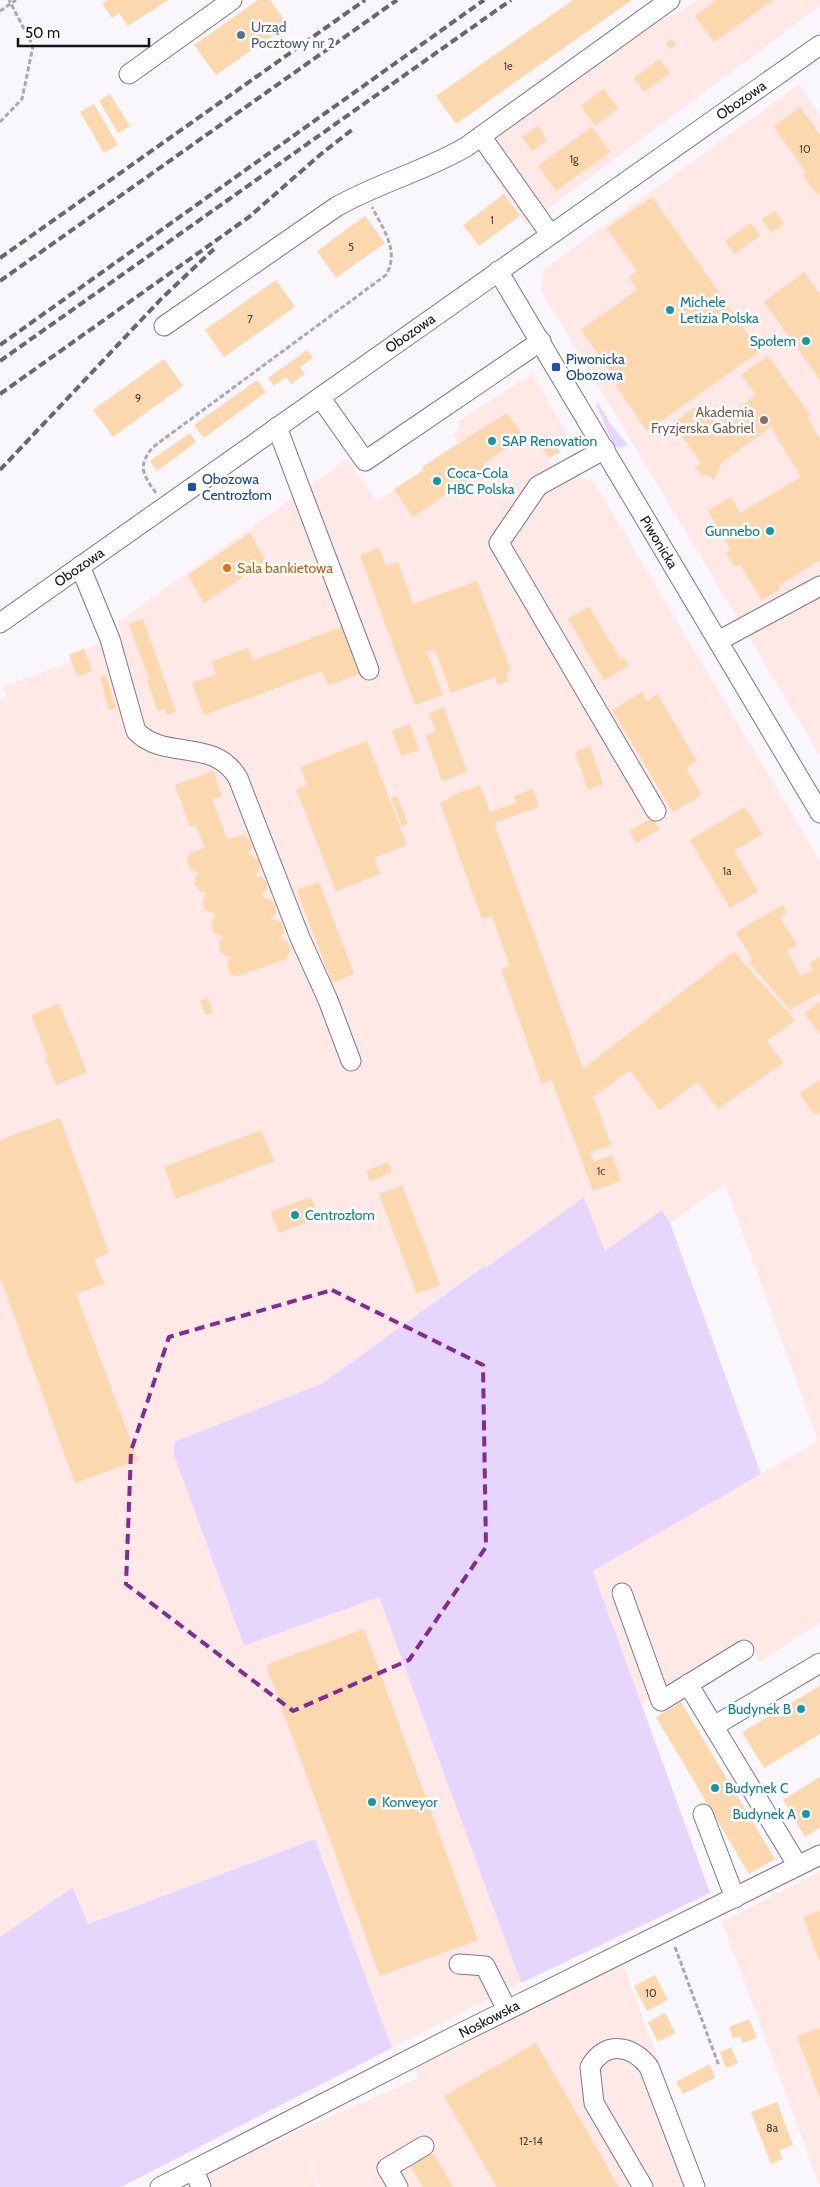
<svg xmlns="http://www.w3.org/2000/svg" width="820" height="2187" font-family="Cabin,sans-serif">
  <rect width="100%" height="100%" fill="#f9f7fc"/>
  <!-- industrial -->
  <g fill="#fee9e6">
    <path d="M697,0H820V6L526,225L477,148L650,25L683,10Z"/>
    <path d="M799,84L820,116V756L541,290L543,270Z"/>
    <path d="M532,374L567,433L563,443L557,447L560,452L548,459L562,483L579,477L594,482L820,861V1623L759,1662L748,1638L641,1704L593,1570L818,1441L725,1184L670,1223L662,1210L605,1251L584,1197L484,1268L483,1266L323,1383L174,1442V1455L244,1646L379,1596L521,1983L392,2048L315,1839L88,1924L72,1882L73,1887L0,1937V700L7,697L3,686L72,662L69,655L122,635L118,622L347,459L377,501L423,470L422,467L458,443L453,434L461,428L457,422Z"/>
    <path d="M820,1871V2187L722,1922Z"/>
    <path d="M623,1964L705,2187H320L304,2148L318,2187H185L297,2131L419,2078L415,2069Z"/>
  </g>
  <!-- green -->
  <g fill="#e6d6fe">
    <path d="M598,403L609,422L628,445L620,448L614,446L596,404Z"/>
    <path d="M584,1197L605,1251L662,1210L670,1223L761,1474L593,1571L710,1893L521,1983L379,1597L244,1646L174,1455V1442L323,1383L484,1266L485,1268Z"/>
    <path d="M315,1839L392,2048L121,2187H0V1937L73,1887L88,1924Z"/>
  </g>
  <!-- building -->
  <g fill="#fcd8af">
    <path d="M108,0H168L128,26L119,13L112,18L102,4Z"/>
    <path d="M258,0H270L288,25L216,75L194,45Z"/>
    <path d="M573,0H632L456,124L436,96Z"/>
    <path d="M717,0H773L714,42L695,16Z"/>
    <path d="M672,39L676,45L670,49L666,44Z"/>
    <path d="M660,59L670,73L644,92L634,78Z"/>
    <path d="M604,89L618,108L595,126L581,106Z"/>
    <path d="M110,94L130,126L118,133L99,101Z"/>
    <path d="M94,104L118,145L104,153L80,112Z"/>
    <path d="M800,107L820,135V192L817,195L803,175L806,173L774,126Z"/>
    <path d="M538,126L547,140L532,151L522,137Z"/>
    <path d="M592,127L610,152L556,191L538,166Z"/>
    <path d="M504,194L520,216L479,246L463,225Z"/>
    <path d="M652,197L760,351L647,431L616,386L619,384L581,330L637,290L629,277L637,271L607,228Z"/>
    <path d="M775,211L784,224L771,233L762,219Z"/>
    <path d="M365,216L385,243L336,278L317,251Z"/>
    <path d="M751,223L760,236L734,254L725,241Z"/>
    <path d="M804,272L818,292L820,291V380L764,302Z"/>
    <path d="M276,280L295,307L224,357L205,330Z"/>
    <path d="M307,350L313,358L300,367L305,374L291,384L286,377L274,386L268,378Z"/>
    <path d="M768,356L810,415L807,418L820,439V560L778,586L780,589L762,600L740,564L735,567L726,553L731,550L708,511L731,497L740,513L801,477L771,427L722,462L714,479L713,480L710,476L702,475L695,467L701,463L673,423L701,403L716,423L756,395L741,375Z"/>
    <path d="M164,359L183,386L113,437L93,410Z"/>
    <path d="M257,380L266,392L204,438L194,425Z"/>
    <path d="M507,413L524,437L483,464L486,468L413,517L394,489L424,470L422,467Z"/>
    <path d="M190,433L196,442L157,471L150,461Z"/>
    <path d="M557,436L562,444L557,447L560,452L548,458L541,445Z"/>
    <path d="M250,533L266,561L204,603L188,575Z"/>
    <path d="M379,548L386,566L398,562L413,604L477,581L511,671L506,672L509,681L498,685L495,677L451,693L435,649L427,652L443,695L415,705L360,555Z"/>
    <path d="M589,607L621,660L624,658L628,666L604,680L568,619Z"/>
    <path d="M143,619L176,712L167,715L165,708L158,711L147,680L149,679L129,624Z"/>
    <path d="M342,627L359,674L328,685L322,671L204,715L192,683L216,674L211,662L248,648L253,660Z"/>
    <path d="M84,649L92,671L78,676L69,655Z"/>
    <path d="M106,675L116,708L109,710L100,677Z"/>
    <path d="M642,692L647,701L657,694L697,761L686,768L702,795L673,812L612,710Z"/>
    <path d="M444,708L467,772L442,781L426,736L436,732L429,713Z"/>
    <path d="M410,724L419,750L401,756L392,731Z"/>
    <path d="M367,741L407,845L374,858L380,874L336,891L296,789L307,785L300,767Z"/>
    <path d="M590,746L603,784L588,790L575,752Z"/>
    <path d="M213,771L222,796L212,799L227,839L244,835L252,842V848L247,854L255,857L259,862L260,869L255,876L262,877L267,883V889L262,895L264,898L271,900L276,905V912L271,919L281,922L284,932L279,939L286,940L291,949L286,959L238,976L230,974L227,963L231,957L222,954L220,951L219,943L223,936L215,934L212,930L211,923L215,916L214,913L206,911L204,908L203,900L207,893L199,891L195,884L196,876L199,873L191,870L189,867L187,859L191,853L205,848L196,825L190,827L175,785Z"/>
    <path d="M480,785L490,812L516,803L514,796L533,789L539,807L494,823L583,1069L734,952L795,1020L767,1041L783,1063L718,1109L698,1082L659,1110L630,1070L593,1097L611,1145L590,1152L594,1162L612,1155L621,1181L593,1191L552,1080L542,1084L501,969L510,966L492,916L482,919L440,803L449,799L448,797Z"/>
    <path d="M397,796L408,824L402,826L391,798Z"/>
    <path d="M745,807L762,834L734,851L758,891L730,908L690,840Z"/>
    <path d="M652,818L659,830L636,843L630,831Z"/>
    <path d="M319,882L354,974L332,983L297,890Z"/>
    <path d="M783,905L787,913L780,917L797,945L787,951L801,976L813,969L810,963L820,957V993L790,1010L749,962L753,960L736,932Z"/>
    <path d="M208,998L213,1013L206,1015L200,1001Z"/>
    <path d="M820,1002V1034L804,1013Z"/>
    <path d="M59,1004L87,1072L56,1085L45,1058L48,1057L31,1015Z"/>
    <path d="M820,1080V1112L814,1115L800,1093Z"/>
    <path d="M60,1118L109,1253L94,1259L104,1284L76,1294L138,1460L75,1483L0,1277V1140Z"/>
    <path d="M261,1130L274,1161L176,1199L164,1167Z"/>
    <path d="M388,1162L392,1172L370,1181L366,1171Z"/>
    <path d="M402,1185L440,1285L417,1294L379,1194Z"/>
    <path d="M311,1197L319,1218L279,1233L271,1212Z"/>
    <path d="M364,1629L478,1940L380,1976L266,1665Z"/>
    <path d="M820,1686V1734L764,1768L742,1732Z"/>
    <path d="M681,1702L775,1859L749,1874L656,1717Z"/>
    <path d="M820,1777V1828L805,1837L783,1800Z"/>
    <path d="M820,1911V1962L803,1917Z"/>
    <path d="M655,1975L668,2000L647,2011L634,1986Z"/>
    <path d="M665,2013L675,2033L658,2042L648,2022Z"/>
    <path d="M749,2019L757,2038L743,2043L740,2036L733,2039L729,2027Z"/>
    <path d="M820,2028V2098L797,2036Z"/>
    <path d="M536,2043L619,2187H497L444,2096Z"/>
    <path d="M731,2047L738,2063L726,2068L720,2052Z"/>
    <path d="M710,2064L715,2078L683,2094L676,2082Z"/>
    <path d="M777,2102L793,2145L779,2150L783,2159L771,2164L751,2112Z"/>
    <path d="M433,2153L453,2187H423L410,2166Z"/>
  </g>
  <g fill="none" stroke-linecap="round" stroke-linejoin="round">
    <defs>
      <g id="minor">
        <path d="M129,74L232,0"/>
        <path d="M481,136L550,234"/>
        <path d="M498,271L820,813"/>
        <path d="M164,326L336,207C378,183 425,171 466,147L670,0"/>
        <path d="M320,397L365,461L541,341"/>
        <path d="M277,427L369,670"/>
        <path d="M605,449L538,486L499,543L656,811"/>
        <path d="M80,566L110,639L136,731C164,761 214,737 238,778L300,938L328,1000L351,1061"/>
        <path d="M0,623L820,45"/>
        <path d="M718,641L820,586"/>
        <path d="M622,1593L661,1701L744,1650"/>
        <path d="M688,1684L798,1866"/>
        <path d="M714,1726L820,1663"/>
        <path d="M703,1814L735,1898"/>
        <path d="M459,1964L485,1966L507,2010"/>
        <path d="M194,2170L201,2187"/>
        <path d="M160,2187L457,2035L820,1855"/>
        <path d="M398,2187L387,2168L424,2146"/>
        <path d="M643,2187L594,2103L590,2067C605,2040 632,2045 649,2067L695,2187"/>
      </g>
    </defs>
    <!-- minor casing -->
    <use href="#minor" stroke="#7f778c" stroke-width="21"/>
    <!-- path -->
    <g stroke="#aba9af" stroke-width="3" stroke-dasharray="5 2.5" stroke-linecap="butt">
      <path d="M0,11L16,0"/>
      <path d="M0,122L22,99L33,46L9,0"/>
      <path d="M156,493C143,475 137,466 153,447L386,275C400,251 383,229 372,207"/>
      <path d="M675,1947L719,2066"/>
    </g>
    <!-- minor -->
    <use href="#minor" stroke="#fff" stroke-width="19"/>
    <!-- rail -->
    <g stroke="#6a666d" stroke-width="4" stroke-dasharray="8 4" stroke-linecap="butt">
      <path d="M0,258L365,0"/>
      <path d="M0,281L397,0"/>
      <path d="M0,345L484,0"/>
      <path d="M0,361L511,0"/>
      <path d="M0,394L249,217L321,154L353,129"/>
      <path d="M0,470L162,298L214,249"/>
    </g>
  </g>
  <!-- marked area -->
  <path fill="none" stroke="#842a96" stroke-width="4" stroke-dasharray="10 6" stroke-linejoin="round" d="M332,1290L483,1365L486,1547L409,1660L293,1711L126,1584L131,1451L169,1337Z"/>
  <!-- markers -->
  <circle fill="#5c6f8a" stroke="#fff" stroke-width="2" cx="241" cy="35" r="5"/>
  <g fill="#0f9aa8" stroke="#fff" stroke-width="2">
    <circle cx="670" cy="310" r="5"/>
    <circle cx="806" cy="341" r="5"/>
    <circle cx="492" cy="441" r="5"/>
    <circle cx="437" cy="481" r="5"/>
    <circle cx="770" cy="531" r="5"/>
    <circle cx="295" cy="1215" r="5"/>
    <circle cx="801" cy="1709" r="5"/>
    <circle cx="715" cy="1788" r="5"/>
    <circle cx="372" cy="1802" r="5"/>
    <circle cx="806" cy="1814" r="5"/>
  </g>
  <g fill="#1a4fb4" stroke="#fff" stroke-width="2">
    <rect x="551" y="362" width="10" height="10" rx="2.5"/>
    <rect x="187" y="482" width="10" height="10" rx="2.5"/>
  </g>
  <circle fill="#8d6e63" stroke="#fff" stroke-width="2" cx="764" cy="420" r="5"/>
  <circle fill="#e8710a" stroke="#fff" stroke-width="2" cx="227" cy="568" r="5"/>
  <g text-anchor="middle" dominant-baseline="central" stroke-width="5" stroke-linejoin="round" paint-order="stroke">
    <!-- number labels -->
    <g font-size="11" fill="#4f433e">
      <text x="508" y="66">1e</text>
      <text x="805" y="149">10</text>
      <text x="574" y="159">1g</text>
      <text x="492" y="220">1</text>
      <text x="351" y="247">5</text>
      <text x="250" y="319">7</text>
      <text x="138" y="398">9</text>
      <text x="727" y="871">1a</text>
      <text x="601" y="1171">1c</text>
      <text x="651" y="1993">10</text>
      <text x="772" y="2128">8a</text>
      <text x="531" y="2141">12-14</text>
    </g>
    <!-- service labels -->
    <g font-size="14" fill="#4e5e75" stroke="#fff" text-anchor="start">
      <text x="251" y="27">Urząd<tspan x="251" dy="16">Pocztowy nr 2</tspan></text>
    </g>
    <!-- street labels -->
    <g font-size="14" fill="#151119" stroke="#fff">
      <text transform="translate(741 100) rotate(-35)">Obozowa</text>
      <text transform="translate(410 333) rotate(-35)">Obozowa</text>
      <text transform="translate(659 542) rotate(59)">Piwonicka</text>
      <text transform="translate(79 567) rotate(-35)">Obozowa</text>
      <text transform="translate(489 2019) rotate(-27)">Noskowska</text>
    </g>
    <!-- culture labels -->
    <g font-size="14" fill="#0d838f" stroke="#fff" text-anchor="start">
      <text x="680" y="302">Michele<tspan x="680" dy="16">Letizia Polska</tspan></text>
      <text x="796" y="341" text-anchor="end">Społem</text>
      <text x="502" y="441">SAP Renovation</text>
      <text x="447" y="473">Coca-Cola<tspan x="447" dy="16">HBC Polska</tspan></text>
      <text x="760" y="531" text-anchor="end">Gunnebo</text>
      <text x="305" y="1215">Centrozłom</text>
      <text x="791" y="1709" text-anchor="end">Budynek B</text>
      <text x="725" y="1788">Budynek C</text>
      <text x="382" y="1802">Konveyor</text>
      <text x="796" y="1814" text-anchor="end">Budynek A</text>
    </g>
    <!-- transit labels -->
    <g font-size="14" fill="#164399" stroke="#fff" text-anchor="start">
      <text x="566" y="359">Piwonicka<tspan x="566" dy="16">Obozowa</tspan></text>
      <text x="202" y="479">Obozowa<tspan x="202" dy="16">Centrozłom</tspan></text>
    </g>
    <!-- education labels -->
    <g font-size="14" fill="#785e54" stroke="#fff" text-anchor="end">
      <text x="754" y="412">Akademia<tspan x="754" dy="16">Fryzjerska Gabriel</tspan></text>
    </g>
    <!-- food labels -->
    <g font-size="14" fill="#c56008" stroke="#fff" text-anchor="start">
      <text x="237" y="568">Sala bankietowa</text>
    </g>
  </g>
  <!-- scale -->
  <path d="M18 38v8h131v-8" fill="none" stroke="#151119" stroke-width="2.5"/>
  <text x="25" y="38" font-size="15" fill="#151119" stroke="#ffffff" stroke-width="4" paint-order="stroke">50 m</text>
</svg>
